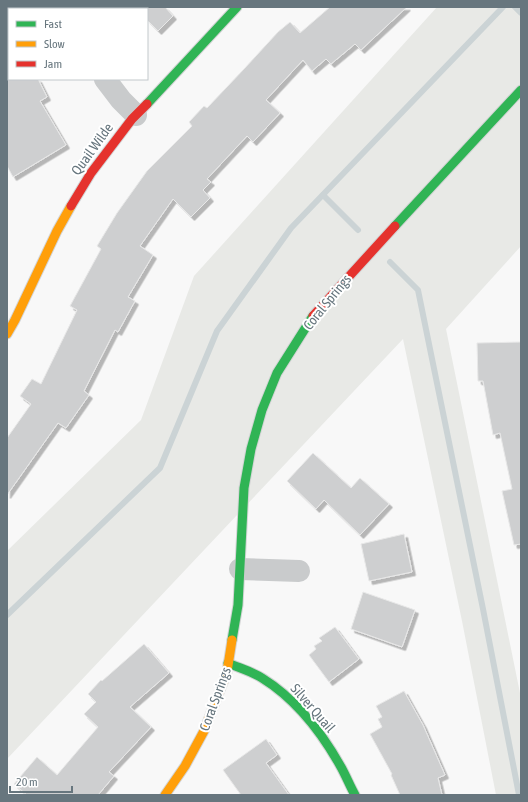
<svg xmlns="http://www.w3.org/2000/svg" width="528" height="802" font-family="'Asap Condensed',sans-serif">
  <defs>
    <filter id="shadow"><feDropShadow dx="3.5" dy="3.5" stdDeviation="0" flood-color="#0004"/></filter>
  </defs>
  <rect width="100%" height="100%" fill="#f8f8f8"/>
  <!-- green -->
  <path fill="#e8e9e6" d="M437,7H521V246L446,329L521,698V795H496L462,621L403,339L7,759V551L141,420L194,276Z"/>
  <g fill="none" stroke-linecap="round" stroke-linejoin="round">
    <!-- stream -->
    <g stroke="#cbd3d5" stroke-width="6">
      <path d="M515,7L521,13"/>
      <path d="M323,195L358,230"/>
      <path d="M390,262L418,290L483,609L519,795"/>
      <path d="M7,615L160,468L217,331L291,228L503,7"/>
    </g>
  </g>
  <!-- building -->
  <g fill="#cecfd0" stroke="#e8e8e8" filter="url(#shadow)">
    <path d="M147,7H165L173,16L158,31L147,20Z"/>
    <path d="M330,7H407L361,50L355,44L331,64L326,59L312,71L303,60L266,100L280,113L253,142L247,136L207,179L211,182L203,190L210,198L191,217L173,199L140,246L153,255L128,297L135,301L118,332L115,330L84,391L89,395L66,428L58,423L7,495V438L31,404L20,396L32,379L41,384L77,310L70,306L101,249L97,246L117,213L147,171L192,126L189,122L204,106L207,108L244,69L278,32L290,22L300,33Z"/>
    <path d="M7,79H38L47,97L40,101L66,145L13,177L7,166Z"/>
    <path d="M521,342V544L514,545L502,491L512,489L500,433L493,435L483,381H478L477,343Z"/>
    <path d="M313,453L351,488L360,478L389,504L360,535L324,500L316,509L287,481Z"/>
    <path d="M404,534L412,572L369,581L361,544Z"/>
    <path d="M363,592L415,610L402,647L351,629Z"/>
    <path d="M335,627L359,659L329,682L309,655L316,649L314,646L322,641L319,638Z"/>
    <path d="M144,644L169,673L130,707L151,727L109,772L114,776L98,795H27L14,784L37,757L57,775L98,727L84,714L96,702L88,694L101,680L102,681Z"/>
    <path d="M404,691L423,725L445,775L438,778L442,795H400L391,775L392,774L370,734L382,727L378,719L382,717L376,706Z"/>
    <path d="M266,739L277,755L266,763L289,795H241L223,770Z"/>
  </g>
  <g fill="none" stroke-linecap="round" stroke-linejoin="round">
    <defs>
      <g id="fast">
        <path d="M147,104L237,7"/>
        <path d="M395,226L521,90"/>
        <path d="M232,640L238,605L244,488L251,449L262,410L277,373L313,316"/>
        <path d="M228,663C239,668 251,671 262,678C296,699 322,733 341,767C346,776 350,786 355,795"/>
      </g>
      <g id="slow">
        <path d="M7,334L15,320L57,231L71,206"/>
        <path d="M165,795L185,766L204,731L227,672L232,640"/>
      </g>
      <g id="jam">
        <path d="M71,206L91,173L132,119L147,104"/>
        <path d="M313,316L395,226"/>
      </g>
    </defs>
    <!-- fast casing -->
    <use href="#fast" stroke="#d3d4d5" stroke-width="11"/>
    <!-- slow casing -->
    <use href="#slow" stroke="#d3d4d5" stroke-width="11"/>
    <!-- jam casing -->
    <use href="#jam" stroke="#d3d4d5" stroke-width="11"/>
    <!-- street -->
    <g stroke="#c9cbcc" stroke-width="22">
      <path d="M66,7L67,9"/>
      <path d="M105,79L121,100L136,115"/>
      <path d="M240,569L299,571"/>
    </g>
    <!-- fast -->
    <use href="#fast" stroke="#30b455" stroke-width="9"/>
    <!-- slow -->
    <use href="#slow" stroke="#ff9f0a" stroke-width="9"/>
    <!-- jam -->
    <use href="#jam" stroke="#e5322d" stroke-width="9"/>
  </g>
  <g text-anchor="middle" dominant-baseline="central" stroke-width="4" stroke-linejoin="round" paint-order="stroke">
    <!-- street labels -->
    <g font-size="14" fill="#67767e" stroke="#fff">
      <text transform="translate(92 149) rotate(-54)">Quail Wilde</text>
      <text transform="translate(327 302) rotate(-51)">Coral Springs</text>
      <text transform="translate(215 699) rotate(-70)">Coral Springs</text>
      <text transform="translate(313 708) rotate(49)">Silver Quail</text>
    </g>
  </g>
  <!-- border -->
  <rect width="528" height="802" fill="none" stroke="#67767e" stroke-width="16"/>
  <!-- legend -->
  <rect x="8" y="8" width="140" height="72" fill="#ffffff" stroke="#c2c8cb"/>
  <rect x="16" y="21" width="20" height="6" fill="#30b455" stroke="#c2c8cb"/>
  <text x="44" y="28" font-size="12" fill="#67767e">Fast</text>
  <rect x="16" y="41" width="20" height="6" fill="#ff9f0a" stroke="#c2c8cb"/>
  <text x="44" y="48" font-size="12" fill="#67767e">Slow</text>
  <rect x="16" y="61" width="20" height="6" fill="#e5322d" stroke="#c2c8cb"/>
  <text x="44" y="68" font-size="12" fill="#67767e">Jam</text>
  <!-- scale -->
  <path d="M10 786v6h62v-6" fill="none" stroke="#67767e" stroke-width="2"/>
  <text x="16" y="786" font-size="12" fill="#67767e" stroke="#ffffff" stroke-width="3" paint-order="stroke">20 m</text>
</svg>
